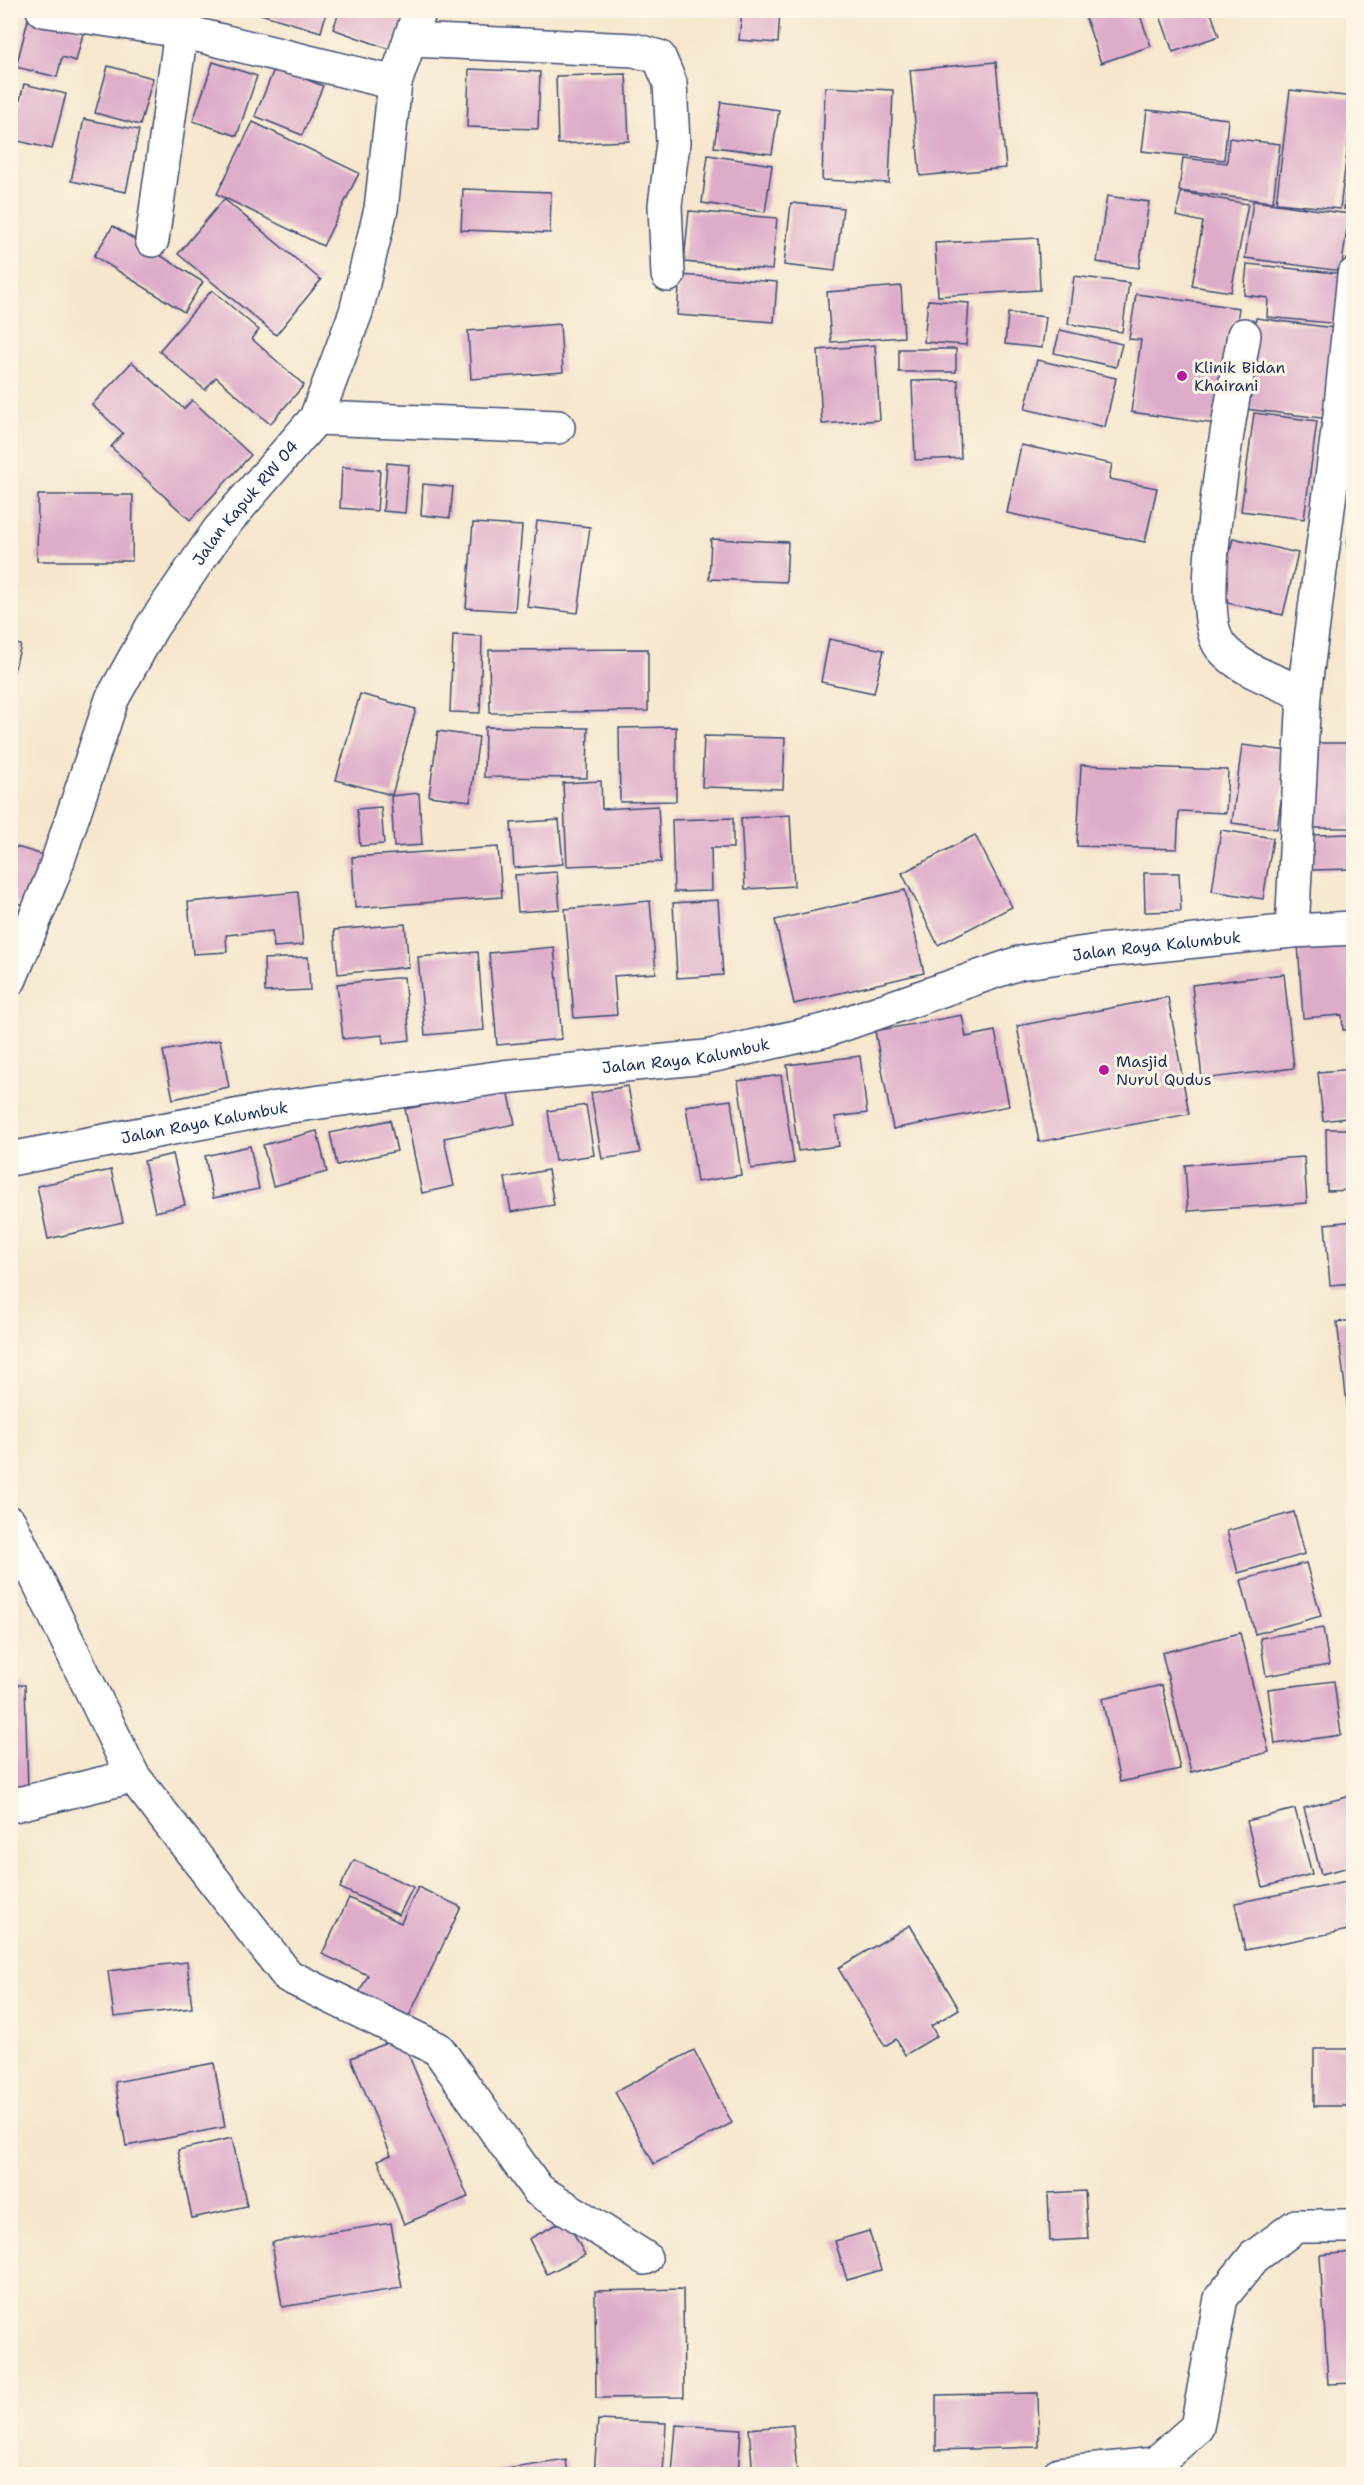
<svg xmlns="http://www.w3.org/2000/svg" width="1364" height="2485" font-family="'Shantell Sans',sans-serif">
  <rect width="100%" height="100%" fill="#fcf5e5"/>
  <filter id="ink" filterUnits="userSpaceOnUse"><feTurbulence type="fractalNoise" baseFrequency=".0167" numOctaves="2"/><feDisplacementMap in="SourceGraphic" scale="12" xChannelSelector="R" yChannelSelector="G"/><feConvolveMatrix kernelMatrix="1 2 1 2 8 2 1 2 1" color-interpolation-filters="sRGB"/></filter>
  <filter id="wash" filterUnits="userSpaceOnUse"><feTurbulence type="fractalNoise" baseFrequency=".008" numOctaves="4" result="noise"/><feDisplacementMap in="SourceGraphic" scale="24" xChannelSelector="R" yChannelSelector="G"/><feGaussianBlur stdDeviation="1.35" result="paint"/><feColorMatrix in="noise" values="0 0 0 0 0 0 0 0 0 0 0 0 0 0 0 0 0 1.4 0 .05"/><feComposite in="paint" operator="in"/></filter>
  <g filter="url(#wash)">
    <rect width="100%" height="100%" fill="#f6e6cd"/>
    <!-- water -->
    <path fill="#44b2c0" stroke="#30708f" stroke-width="1.5" d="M1353,2463V2474H1330Z"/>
    <g id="blocks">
      <!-- building -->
      <g fill="#ddacc9">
        <path d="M247,10H327L321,32Z"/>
        <path d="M340,10H407L392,50L333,29Z"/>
        <path d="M742,10H780L778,43L739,40Z"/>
        <path d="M1083,10H1138L1151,46L1101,63Z"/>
        <path d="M1158,10H1210L1219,36L1173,52Z"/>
        <path d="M29,16L84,30L76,61L62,57L57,77L16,67Z"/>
        <path d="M213,62L257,76L237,136L193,121Z"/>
        <path d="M996,62L1006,168L920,176L910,70Z"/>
        <path d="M108,66L153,78L140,125L95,113Z"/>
        <path d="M275,67L323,86L302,135L255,116Z"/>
        <path d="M469,69L540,72L538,129L467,127Z"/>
        <path d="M626,74L629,141L558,144L556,76Z"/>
        <path d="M24,84L66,94L52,149L10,139Z"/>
        <path d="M825,87L893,90L889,183L822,180Z"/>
        <path d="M1290,90L1354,97L1340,209L1276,203Z"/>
        <path d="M721,102L779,110L772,154L714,147Z"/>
        <path d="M1147,110L1228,119L1224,160L1142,151Z"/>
        <path d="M84,119L139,130L126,192L71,181Z"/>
        <path d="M253,122L359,173L323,246L217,194Z"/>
        <path d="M1229,138L1280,144L1273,202L1179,191L1183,158L1227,163Z"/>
        <path d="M708,155L772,165L765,212L702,203Z"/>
        <path d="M1350,155L1354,156V210L1344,209Z"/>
        <path d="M463,189L551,192L550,233L461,230Z"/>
        <path d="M1181,192L1248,204L1231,292L1192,286L1203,222L1176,216Z"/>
        <path d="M1107,196L1149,202L1139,268L1097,262Z"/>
        <path d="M224,199L321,280L276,335L178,254Z"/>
        <path d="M1253,201L1349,214L1341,271L1245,258Z"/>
        <path d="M791,203L843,208L835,271L784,265Z"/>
        <path d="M689,211L777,218L772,270L684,262Z"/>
        <path d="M113,226L203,282L184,312L94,256Z"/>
        <path d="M1038,238L1040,290L938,296L935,243Z"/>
        <path d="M1247,264L1345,274L1340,324L1267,317L1268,298L1244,295Z"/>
        <path d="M680,275L777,282L774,322L677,315Z"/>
        <path d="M1074,276L1129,283L1122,332L1068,324Z"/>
        <path d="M901,286L904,337L831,342L827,292Z"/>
        <path d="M212,290L259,330L252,339L304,385L270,424L216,377L205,390L159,351Z"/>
        <path d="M1136,294L1239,308L1222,425L1131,412L1141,340L1129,339Z"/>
        <path d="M928,300L969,303L966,345L924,342Z"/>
        <path d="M1008,313L1046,317L1042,348L1005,344Z"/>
        <path d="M1256,318L1342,329L1330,419L1245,409Z"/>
        <path d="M560,324L563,372L471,379L468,331Z"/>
        <path d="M1060,330L1122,344L1116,367L1054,353Z"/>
        <path d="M875,345L880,420L822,424L818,350Z"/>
        <rect x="899" y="349" width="57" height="23"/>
        <path d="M1037,360L1116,378L1105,427L1025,409Z"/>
        <path d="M132,362L184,409L192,400L251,455L190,520L111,447L123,433L92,405Z"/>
        <path d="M958,380L961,458L915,460L912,381Z"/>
        <path d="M1254,413L1317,421L1304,519L1241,511Z"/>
        <path d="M1021,445L1112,464L1109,479L1157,488L1145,542L1007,513Z"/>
        <path d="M387,463L409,465L405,513L383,511Z"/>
        <path d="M342,467L380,470L377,511L340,508Z"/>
        <path d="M423,484L453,487L450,518L421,515Z"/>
        <path d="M38,495H133L132,561H37Z"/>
        <path d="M1352,505H1354V548L1347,547Z"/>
        <path d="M537,521L590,527L578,613L527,607Z"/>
        <path d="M473,523L522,526L515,611L466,608Z"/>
        <path d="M1233,538L1298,553L1283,615L1218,601Z"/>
        <path d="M711,539L788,542L786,582L709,579Z"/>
        <path d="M453,635L482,636L480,713L450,712Z"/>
        <path d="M829,639L884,650L874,693L821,682Z"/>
        <path d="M10,643L21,645L11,682H10Z"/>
        <path d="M648,649V711L490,713L489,650Z"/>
        <path d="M360,694L416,709L392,795L336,780Z"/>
        <path d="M485,727L588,728L587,778L484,777Z"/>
        <path d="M676,727V801L620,802L619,728Z"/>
        <path d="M438,731L479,737L470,801L429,796Z"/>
        <path d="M704,736L785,738L783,789L702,787Z"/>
        <path d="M1312,743H1354V828H1311Z"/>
        <path d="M1242,745L1288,751L1277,829L1232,823Z"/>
        <path d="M1081,765L1228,770L1226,813L1179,811L1177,849L1077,846Z"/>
        <path d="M601,781L602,809L658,806L661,862L567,866L563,783Z"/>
        <path d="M419,793L422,845L394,847L391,796Z"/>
        <path d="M381,807L384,844L360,846L357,809Z"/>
        <path d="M790,815L794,886L745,889L741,818Z"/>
        <path d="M733,818V848H711L712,891L674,892L672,820Z"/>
        <path d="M559,820L563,864L514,868L511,823Z"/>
        <path d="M1221,830L1273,838L1263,899L1212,891Z"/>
        <path d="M1354,834V869L1312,870L1311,835Z"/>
        <path d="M975,835L1012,907L938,945L902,873Z"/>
        <path d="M10,845L50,857L34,908L10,901Z"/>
        <path d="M498,847L502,897L355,908L352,857Z"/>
        <path d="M557,872L560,909L518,912L515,875Z"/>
        <path d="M1144,873H1179L1181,911L1145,912Z"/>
        <path d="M905,890L924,973L794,1004L775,920Z"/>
        <path d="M298,892L303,945L274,947L272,931L226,935L227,952L193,954L188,902Z"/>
        <path d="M718,900L723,975L677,978L673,903Z"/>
        <path d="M650,901L656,973L614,976L617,1015L574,1018L565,909Z"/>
        <path d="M10,910L27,916L10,957Z"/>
        <path d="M405,924L409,967L338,974L334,930Z"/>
        <path d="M1354,940V1029L1343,1030L1342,1015L1303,1018L1298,944Z"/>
        <path d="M554,947L562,1039L497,1045L489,953Z"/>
        <path d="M478,952L484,1030L425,1035L418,957Z"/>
        <path d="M308,957L310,990L265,992L264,959Z"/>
        <path d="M1284,974L1294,1068L1202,1079L1192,985Z"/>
        <path d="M404,977L410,1040L383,1043L382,1035L343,1039L337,984Z"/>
        <path d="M1168,997L1189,1114L1039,1142L1017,1026Z"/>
        <path d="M962,1015L966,1037L995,1031L1009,1106L893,1129L875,1031Z"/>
        <path d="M220,1040L229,1087L173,1099L163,1051Z"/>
        <path d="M860,1056L867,1113L835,1117L839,1146L798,1151L787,1065Z"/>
        <path d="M1354,1069V1117L1323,1121L1318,1072Z"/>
        <path d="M781,1075L794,1163L751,1169L738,1081Z"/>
        <path d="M628,1086L640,1153L602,1159L591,1093Z"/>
        <path d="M508,1089L515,1124L444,1138L454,1186L422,1193L405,1109Z"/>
        <path d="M731,1100L741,1175L697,1182L686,1106Z"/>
        <path d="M586,1105L594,1155L555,1161L548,1111Z"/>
        <path d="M390,1120L397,1151L337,1165L330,1133Z"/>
        <path d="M1326,1129H1354V1190L1327,1191Z"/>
        <path d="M317,1131L327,1172L273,1186L263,1145Z"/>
        <path d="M250,1146L259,1189L213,1198L205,1156Z"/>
        <path d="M173,1154L185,1205L155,1212L144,1161Z"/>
        <path d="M1304,1157L1307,1203L1188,1211L1185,1165Z"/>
        <path d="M111,1170L123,1222L48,1239L37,1186Z"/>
        <path d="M548,1170L554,1205L511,1212L505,1178Z"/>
        <path d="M1354,1221V1283L1330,1285L1325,1224Z"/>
        <path d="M1354,1320V1428H1350L1337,1322Z"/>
        <path d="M1294,1512L1305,1554L1238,1573L1227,1531Z"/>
        <path d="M1306,1563L1321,1616L1255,1634L1241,1580Z"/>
        <path d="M1323,1628L1329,1665L1266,1676L1260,1638Z"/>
        <path d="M1240,1633L1269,1752L1191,1772L1162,1653Z"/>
        <path d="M10,1635L16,1652L10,1654Z"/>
        <path d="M1334,1681L1341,1735L1275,1744L1268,1689Z"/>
        <path d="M10,1685H25L28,1790H10Z"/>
        <path d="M1162,1685L1180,1769L1120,1782L1102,1699Z"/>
        <path d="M1354,1795V1866L1321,1874L1304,1808Z"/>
        <path d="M1295,1809L1312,1874L1263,1887L1247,1821Z"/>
        <path d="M354,1860L413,1887L399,1915L340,1888Z"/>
        <path d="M1347,1881L1354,1929L1245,1950L1235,1903Z"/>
        <path d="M418,1887L461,1907L408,2018L358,1995L368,1975L322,1954L349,1898L401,1923Z"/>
        <path d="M910,1925L959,2009L931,2026L937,2036L905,2055L896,2039L885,2046L838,1968Z"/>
        <path d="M187,1962L192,2008L114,2017L108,1971Z"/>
        <path d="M401,2037L468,2197L404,2224L378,2160L391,2155L351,2058Z"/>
        <rect x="1314" y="2049" width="40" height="57"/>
        <path d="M694,2050L732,2123L654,2164L615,2092Z"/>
        <path d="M214,2063L225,2127L126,2146L115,2082Z"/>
        <path d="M232,2138L247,2206L192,2218L178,2150Z"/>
        <path d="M1085,2191L1088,2239L1050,2241L1048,2193Z"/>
        <path d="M566,2219L585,2255L547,2274L529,2239Z"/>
        <path d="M391,2223L402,2288L282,2307L272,2242Z"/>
        <path d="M869,2231L881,2270L847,2280L835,2241Z"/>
        <path d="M1354,2252V2383L1328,2384L1320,2255Z"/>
        <path d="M683,2289L684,2397L596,2398L595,2291Z"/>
        <path d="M1038,2393L1039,2447L936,2450V2395Z"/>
        <path d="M598,2420L666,2423L663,2474H594Z"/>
        <path d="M676,2425L741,2429L738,2474H672Z"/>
        <path d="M793,2425L797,2474H753L749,2429Z"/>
        <path d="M566,2460L568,2474H480V2473Z"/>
      </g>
    </g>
  </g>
  <g filter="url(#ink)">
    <use href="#blocks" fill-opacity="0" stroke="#3c4a6f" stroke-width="1.5"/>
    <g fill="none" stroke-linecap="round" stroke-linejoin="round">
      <defs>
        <g id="minor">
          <path d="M43,10L181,31L395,83"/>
          <path d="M410,40L634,50L659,57L670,83L673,143L665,205L668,275"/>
          <path d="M152,240L181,31L187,11"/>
          <path d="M1244,335C1235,390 1190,608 1221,647C1241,671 1277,681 1304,694"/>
          <path d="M316,418L558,427"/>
          <path d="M1292,931L1304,694L1340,415L1354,275"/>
          <path id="s1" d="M10,979L53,875L112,699L152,627L219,530L316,418L356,312L381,209L395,83L420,10"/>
          <path id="s2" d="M10,1159L277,1108L503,1077L706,1057L827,1030L1019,963L1099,951L1292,931L1354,928"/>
          <path d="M10,1523L133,1776L288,1976L438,2049L538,2190L645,2258"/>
          <path d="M10,1806L133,1776"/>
          <path d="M1059,2474L1155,2464L1197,2427L1221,2298L1254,2257L1296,2226H1354"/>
        </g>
      </defs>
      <!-- minor casing -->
      <use href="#minor" stroke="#3c4a6f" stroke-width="36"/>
      <!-- minor -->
      <use href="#minor" stroke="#fff" stroke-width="33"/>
    </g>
  </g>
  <!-- markers -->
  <g fill="#b5179e" stroke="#fcf5e5" stroke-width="2">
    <circle cx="1182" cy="376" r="6"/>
    <circle cx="1104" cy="1070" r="6"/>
  </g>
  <g text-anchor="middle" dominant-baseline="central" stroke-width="6" stroke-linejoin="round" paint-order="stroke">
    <!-- poi labels -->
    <g font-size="16" fill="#1b2f5e" stroke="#fcf5e5" text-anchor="start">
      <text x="1194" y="367">Klinik Bidan<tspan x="1194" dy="18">Khairani</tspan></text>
      <text x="1116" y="1061">Masjid<tspan x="1116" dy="18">Nurul Qudus</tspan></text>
    </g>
    <!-- street labels -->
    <g font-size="16" fill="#1b2f5e" stroke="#fcf5e5">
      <text stroke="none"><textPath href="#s1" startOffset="536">Jalan Kapuk RW 04</textPath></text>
      <text stroke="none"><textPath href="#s2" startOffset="1170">Jalan Raya Kalumbuk</textPath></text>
      <text stroke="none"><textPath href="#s2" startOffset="684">Jalan Raya Kalumbuk</textPath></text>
      <text stroke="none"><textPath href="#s2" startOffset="198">Jalan Raya Kalumbuk</textPath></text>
    </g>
  </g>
  <!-- margin -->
  <rect width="1364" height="2485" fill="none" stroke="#fcf5e5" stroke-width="36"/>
</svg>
